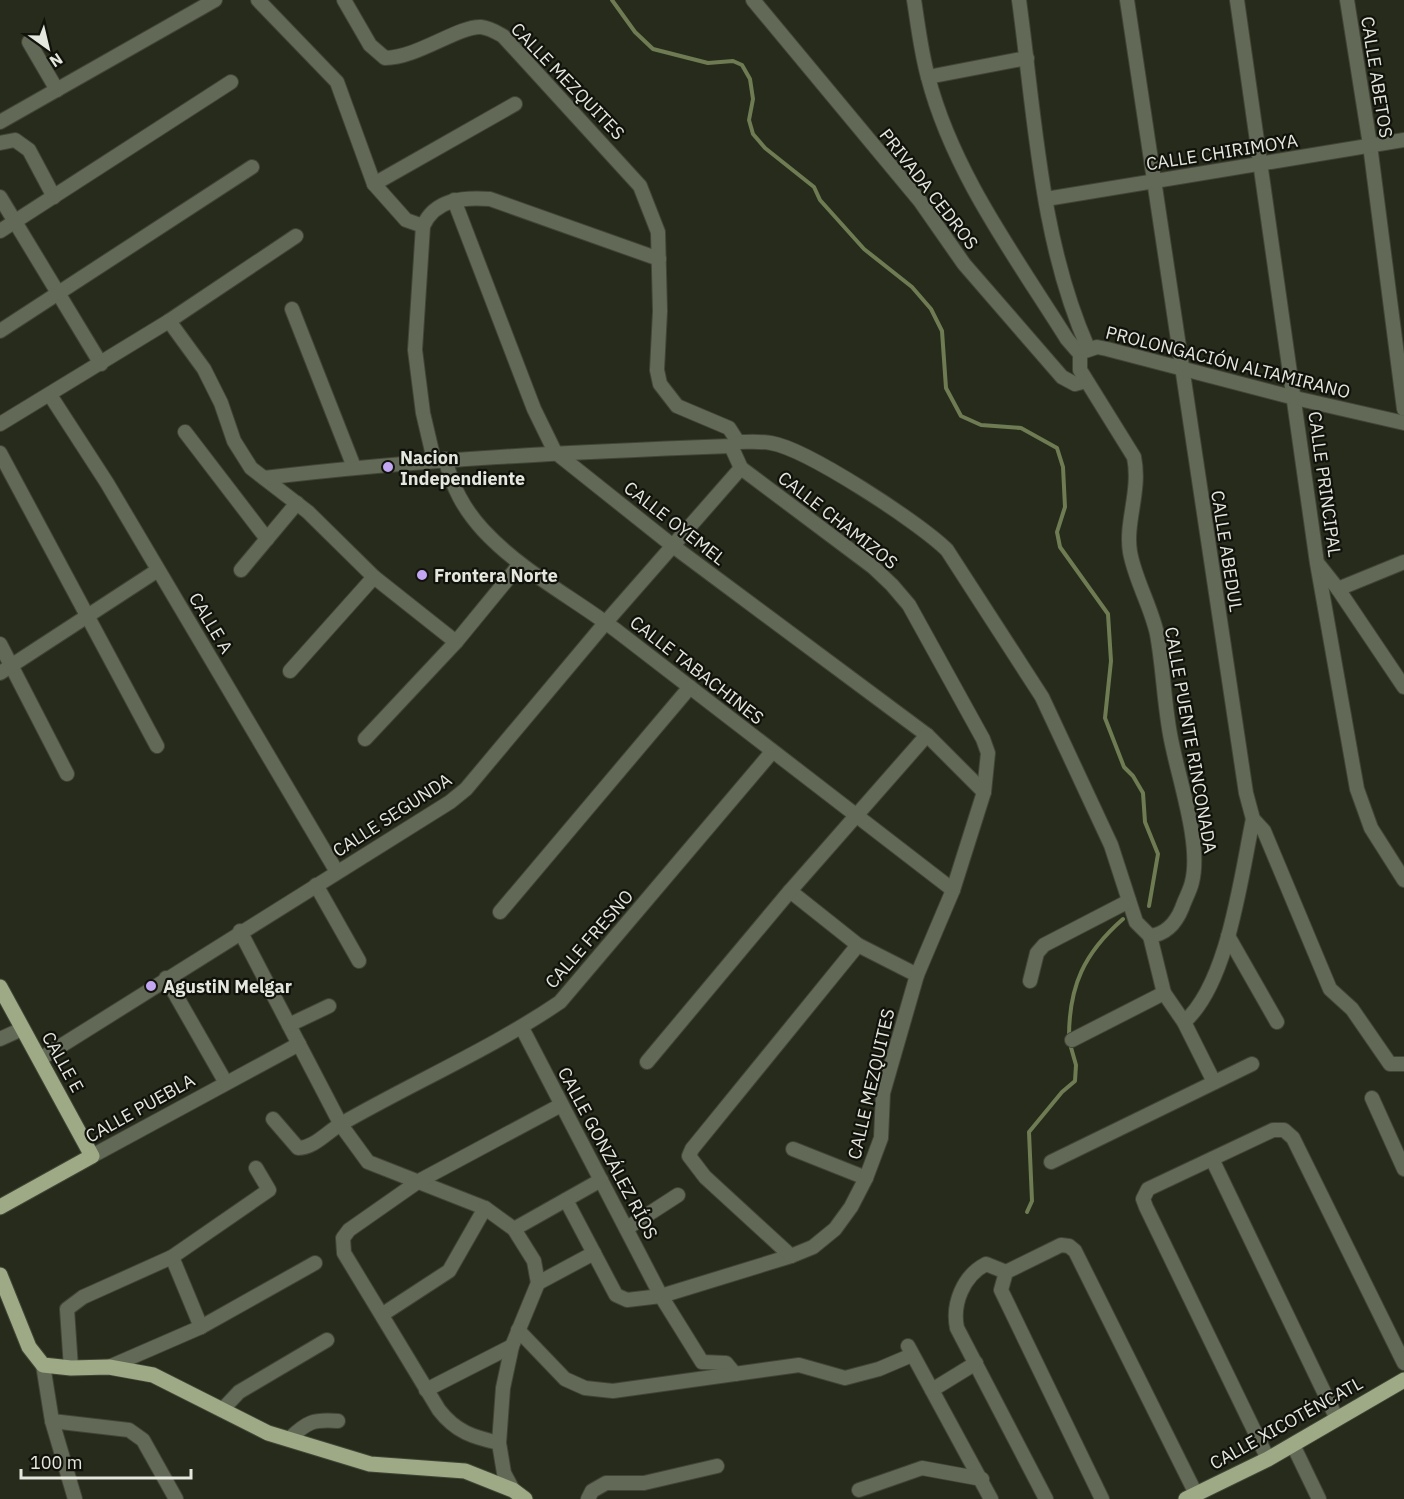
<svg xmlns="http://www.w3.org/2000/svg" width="1404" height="1499" font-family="'IBM Plex Sans',sans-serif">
  <rect width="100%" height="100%" fill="#262b1b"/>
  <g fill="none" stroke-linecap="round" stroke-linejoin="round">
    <!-- stream -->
    <g stroke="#6f7b52" stroke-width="4">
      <path d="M612,0L635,32L653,49L708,63L733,61L742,65L750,79L753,99L749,120L753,134L765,148L814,187L820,200L864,249L912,287L931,309L942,331L946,388L961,416L981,425L1021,428L1057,448L1063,467L1065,507L1057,532L1060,547L1108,614L1111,661L1105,718L1124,767L1133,776L1143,793L1145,822L1158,854L1149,906"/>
      <path d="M1069,1037C1069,986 1084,953 1123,919"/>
      <path d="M1027,1212L1032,1201L1029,1132L1062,1092L1075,1081L1076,1065L1070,1044"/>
    </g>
    <defs>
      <g id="minor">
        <path d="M258,0L337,82L374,184L406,220L423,226"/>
        <path d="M344,0L370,45L385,58C417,58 458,26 481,27C490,28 496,32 503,36L640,186L658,232L660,311L657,370L660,384L677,406L729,428L738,442"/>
        <path d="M753,0L920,201L964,264L1062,377L1075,384L1086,381"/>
        <path d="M914,0C918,25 921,52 928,77C953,173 1015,256 1067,339L1080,354"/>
        <path d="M1019,0C1035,116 1040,240 1088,348"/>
        <path d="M1127,0L1246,793L1253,819L1264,831L1330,989L1352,1009L1390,1064H1404"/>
        <path d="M1237,0L1317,563L1357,789L1371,828L1404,880"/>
        <path d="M1347,0L1370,145L1404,409"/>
        <path d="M29,42L57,90"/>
        <path d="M928,77L1027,58"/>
        <path d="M0,122L215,0"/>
        <path d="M0,143L15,140L29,150L54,197"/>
        <path d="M374,184L515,104"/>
        <path d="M0,197L101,364"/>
        <path d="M1046,199L1404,140"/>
        <path d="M454,200L534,409L555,452L673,546L927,735L984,792"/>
        <path d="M0,231L231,82"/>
        <path d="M292,309L354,467"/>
        <path d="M169,321L204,369L221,403L234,441L251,468L308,512L374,577L456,642"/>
        <path d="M0,331L252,167"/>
        <path d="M1082,352L1097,347L1107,349L1295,398L1404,423"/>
        <path d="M1080,354V370L1134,457C1141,491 1125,522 1130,552C1135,580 1151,606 1157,634C1163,667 1164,701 1170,734C1177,775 1202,843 1192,882C1190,891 1185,899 1182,908C1176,923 1166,934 1150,936"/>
        <path d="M50,395L107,483L337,872"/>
        <path d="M0,424L169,321L296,236"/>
        <path d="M185,432L267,539"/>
        <path d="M738,442C749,442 760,441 771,443C807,449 920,523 947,550L1042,697L1111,845L1136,922L1150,936"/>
        <path d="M0,453L157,746"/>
        <path d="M445,459C453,488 463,508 483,530C523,573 576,599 621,634C732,719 843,804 953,890"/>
        <path d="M434,460L423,413L415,350L423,226C435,199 463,197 490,199L659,259"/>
        <path d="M264,478C419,459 574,452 731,446L737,443"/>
        <path d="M1319,565L1338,589L1404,687"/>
        <path d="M241,570L297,503"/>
        <path d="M1338,589L1404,562"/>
        <path d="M0,644L67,774"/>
        <path d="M290,671L374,577"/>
        <path d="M0,673L158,570"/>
        <path d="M365,739L456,642L520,564"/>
        <path d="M316,885L359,961"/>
        <path d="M790,891L858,945L917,975"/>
        <path d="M500,912L690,687"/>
        <path d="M240,931L341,1125L368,1162L485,1208L514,1229L534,1261L538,1283L512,1346L503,1388L499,1443L504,1473L513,1490"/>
        <path d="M1150,936L1164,993L1184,1022L1214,1082"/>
        <path d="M1228,936L1277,1022"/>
        <path d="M166,978L226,1083"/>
        <path d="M1030,981L1037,953L1044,945L1129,901"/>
        <path d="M1184,1022C1228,984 1241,876 1253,819"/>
        <path d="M289,1025L329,1006"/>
        <path d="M522,1028L661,1296L702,1362L726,1363L735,1374"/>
        <path d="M0,1039L22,1029"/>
        <path d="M1072,1040L1164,993"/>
        <path d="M40,1059L450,802L466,789L606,622L741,468"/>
        <path d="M647,1062L790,891L927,735"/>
        <path d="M1372,1098L1404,1169"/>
        <path d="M273,1119L298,1148C314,1148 327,1132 341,1124C414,1082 491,1049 560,1002L772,752"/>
        <path d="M793,1149L866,1178"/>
        <path d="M92,1156L299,1044"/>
        <path d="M1212,1159L1337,1419"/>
        <path d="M1051,1162L1252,1064"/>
        <path d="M566,1200L616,1295L627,1300L661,1296L791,1256L813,1247L835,1229L851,1207L866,1178L881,1138L883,1093L917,975L953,890L984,792L988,753L983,739L909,605L892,585L873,567L741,468L731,446"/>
        <path d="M627,1228L678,1195"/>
        <path d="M514,1229L601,1180"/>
        <path d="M791,1256L705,1177L689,1156L692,1149L858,945"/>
        <path d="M172,1257L201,1327"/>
        <path d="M1006,1272L986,1264C963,1276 952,1304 957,1328L1046,1499"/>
        <path d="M538,1283L594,1253"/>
        <path d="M383,1314L449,1271L485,1208"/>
        <path d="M518,1330L565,1379L585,1388L613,1391L799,1365L845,1378L879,1369L912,1355"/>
        <path d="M908,1346L991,1499"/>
        <path d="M43,1365L52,1421L75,1499"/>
        <path d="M109,1367L201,1327L315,1263"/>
        <path d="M71,1368L67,1309L83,1297L172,1257L269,1190L256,1168"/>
        <path d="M426,1390L512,1346"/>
        <path d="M932,1390L976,1363"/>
        <path d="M222,1410L239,1392L327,1340"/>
        <path d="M52,1421L129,1430L143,1440L176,1499"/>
        <path d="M289,1439C307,1422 313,1419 338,1421"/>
        <path d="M499,1443C473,1437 456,1432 439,1410L344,1253L343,1238L349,1230L419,1181L561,1105"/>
        <path d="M1293,1445L1319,1499"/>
        <path d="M1268,1459L1146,1207L1143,1199L1148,1189L1273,1130H1284L1293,1138L1404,1363"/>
        <path d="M859,1490L922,1468L982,1479"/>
        <path d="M588,1499L592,1491L606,1483H644L717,1466"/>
        <path d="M1102,1499L1001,1290L1006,1272L1061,1245L1069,1246L1075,1251L1196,1494"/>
      </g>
      <g id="major">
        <path d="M0,987L92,1156L0,1207"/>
        <path d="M0,1275L29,1347L43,1365L71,1368L109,1367L153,1375L268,1433L370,1464L465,1471L513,1490L525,1499"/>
        <path d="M1186,1499L1268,1459L1404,1380"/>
      </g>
    </defs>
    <!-- minor casing -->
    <use href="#minor" stroke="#414536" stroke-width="16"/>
    <!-- major casing -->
    <use href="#major" stroke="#414536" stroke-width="17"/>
    <!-- minor -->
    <use href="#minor" stroke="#636957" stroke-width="14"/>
    <!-- major -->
    <use href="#major" stroke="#9ea985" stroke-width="15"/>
  </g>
  <!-- markers -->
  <g fill="#c3a7f2" stroke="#10120b" stroke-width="2">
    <circle cx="388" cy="467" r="6"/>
    <circle cx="422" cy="575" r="6"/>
    <circle cx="151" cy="986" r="6"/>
  </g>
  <g text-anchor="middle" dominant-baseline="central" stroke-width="4.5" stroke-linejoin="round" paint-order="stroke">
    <!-- street labels -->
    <g font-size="18" fill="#e4e7dd" stroke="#10120b">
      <text transform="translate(1377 77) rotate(81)">CALLE ABETOS</text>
      <text transform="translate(568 81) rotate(46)">CALLE MEZQUITES</text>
      <text transform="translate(1222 152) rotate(-9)">CALLE CHIRIMOYA</text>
      <text transform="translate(929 189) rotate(52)">PRIVADA CEDROS</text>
      <text transform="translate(1228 362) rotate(14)">PROLONGACIÓN ALTAMIRANO</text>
      <text transform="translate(1325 484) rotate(82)">CALLE PRINCIPAL</text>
      <text transform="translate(838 520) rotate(38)">CALLE CHAMIZOS</text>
      <text transform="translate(675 523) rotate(38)">CALLE OYEMEL</text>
      <text transform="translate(1227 551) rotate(81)">CALLE ABEDUL</text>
      <text transform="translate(211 623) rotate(59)">CALLE A</text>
      <text transform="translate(697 670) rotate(38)">CALLE TABACHINES</text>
      <text transform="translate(1191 740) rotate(80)">CALLE PUENTE RINCONADA</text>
      <text transform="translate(392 815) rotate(-33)">CALLE SEGUNDA</text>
      <text transform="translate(589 939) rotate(-49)">CALLE FRESNO</text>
      <text transform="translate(63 1062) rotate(61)">CALLE E</text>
      <text transform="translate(871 1084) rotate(-77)">CALLE MEZQUITES</text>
      <text transform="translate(140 1108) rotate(-29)">CALLE PUEBLA</text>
      <text transform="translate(608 1153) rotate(62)">CALLE GONZÁLEZ RÍOS</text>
      <text transform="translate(1286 1423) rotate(-29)">CALLE XICOTÉNCATL</text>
    </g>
    <!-- poi labels -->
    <g font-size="18" font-weight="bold" fill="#e4e7dd" stroke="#10120b" text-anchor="start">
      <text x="400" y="457">Nacion<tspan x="400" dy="21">Independiente</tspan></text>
      <text x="434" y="575">Frontera Norte</text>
      <text x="163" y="986">AgustiN Melgar</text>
    </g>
  </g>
  <!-- north arrow -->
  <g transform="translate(48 48) rotate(146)" stroke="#10120b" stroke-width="4.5" paint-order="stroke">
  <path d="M0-4.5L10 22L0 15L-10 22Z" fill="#e4e7dd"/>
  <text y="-9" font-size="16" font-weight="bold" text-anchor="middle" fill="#e4e7dd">N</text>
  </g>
  <!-- scale -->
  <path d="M21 1469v9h170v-9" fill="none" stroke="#e4e7dd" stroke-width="3"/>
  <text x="30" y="1469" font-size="18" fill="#e4e7dd" stroke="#10120b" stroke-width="4.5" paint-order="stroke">100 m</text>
</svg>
